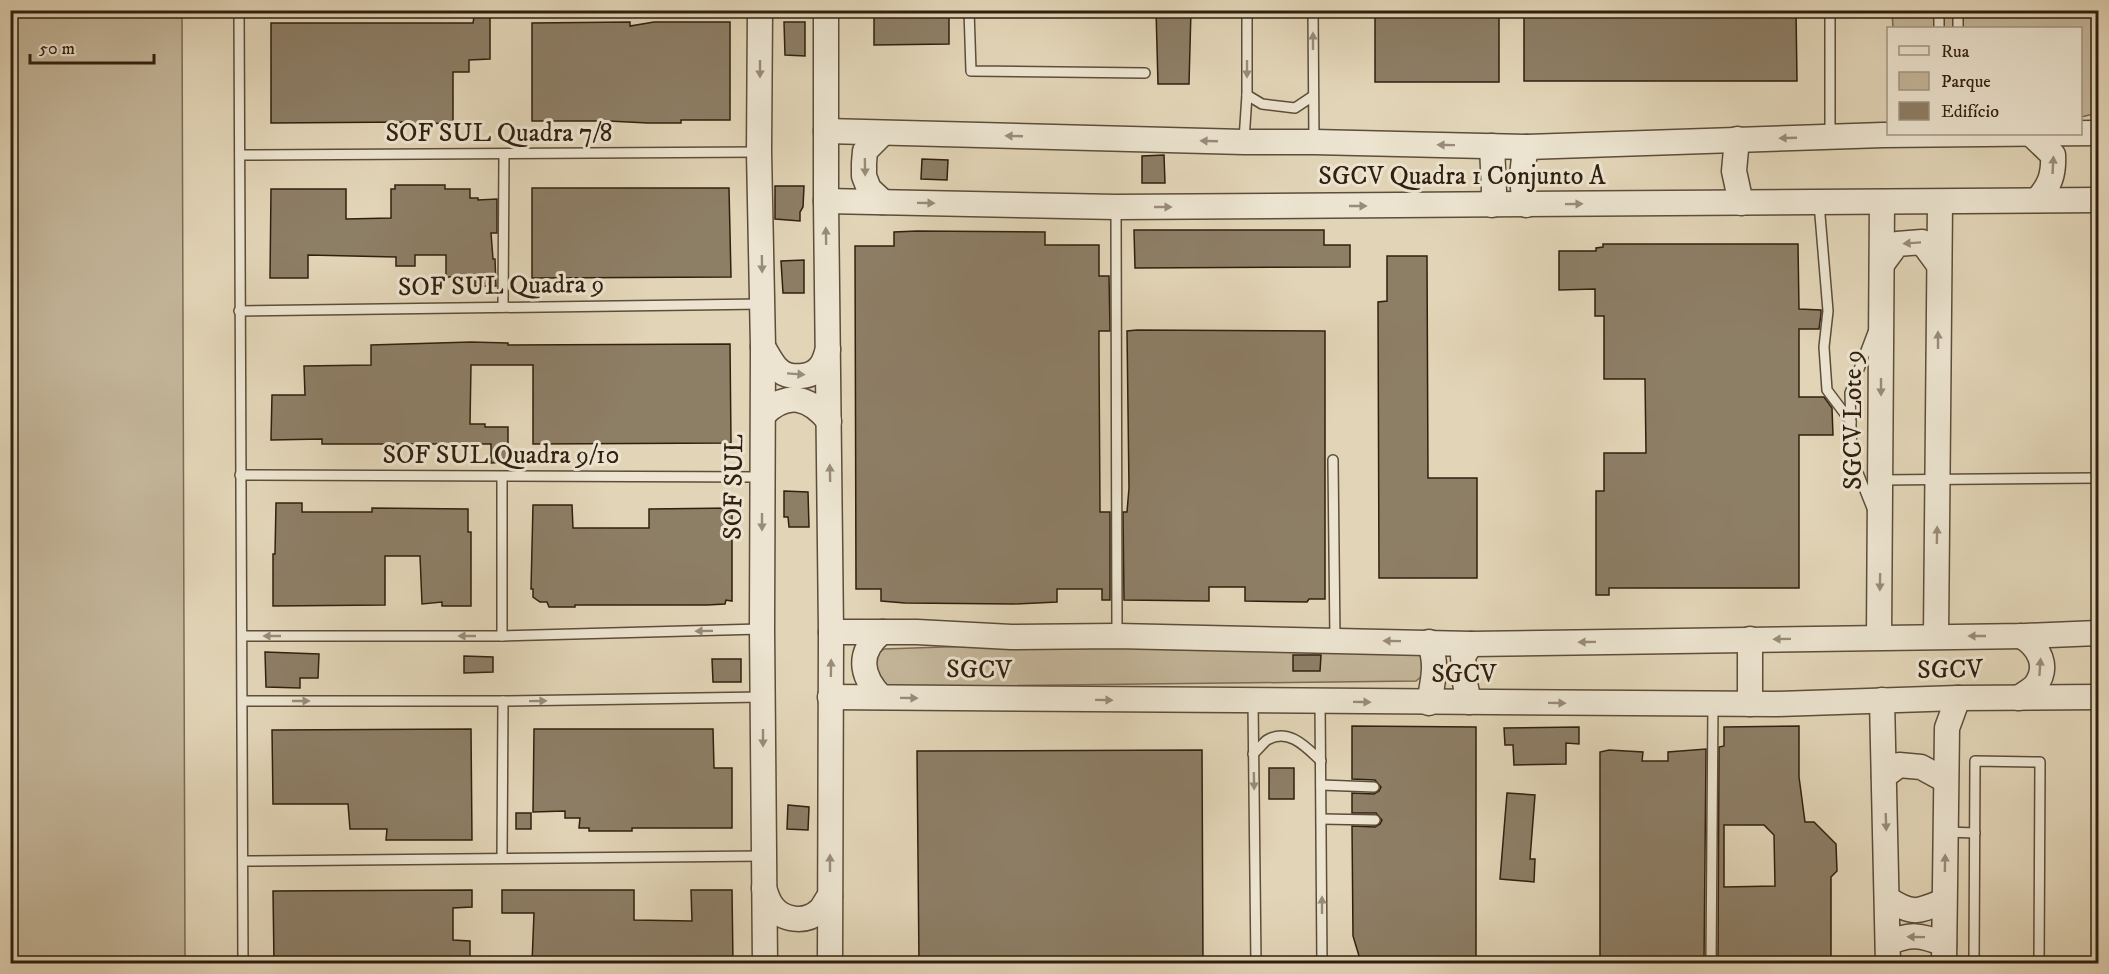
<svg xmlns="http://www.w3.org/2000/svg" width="2109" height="974" font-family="'IM FELL DW Pica',serif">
  <rect width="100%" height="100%" fill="#e2d5b7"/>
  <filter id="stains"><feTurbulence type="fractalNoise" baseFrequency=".00333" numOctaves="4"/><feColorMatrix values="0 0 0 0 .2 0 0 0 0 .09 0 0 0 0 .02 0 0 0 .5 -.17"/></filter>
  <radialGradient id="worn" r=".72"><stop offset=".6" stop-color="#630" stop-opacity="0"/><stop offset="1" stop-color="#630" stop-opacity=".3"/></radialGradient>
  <!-- green -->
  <g fill="#c4b69a" stroke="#7a6b54" stroke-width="1.5">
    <path d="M10,11H182L185,956L47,963H11Z"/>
    <path d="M1892,11H2098V113L2081,117L2080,28H1893Z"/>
    <path d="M1179,639L1172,650L1423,648L1422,676L1416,681L883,687L873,657L884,649Z"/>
  </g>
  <!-- building -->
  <g fill="#8d7e66" stroke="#31200f" stroke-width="1.5" fill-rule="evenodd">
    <path d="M874,10H949V44L874,45Z"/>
    <path d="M1156,10H1191L1189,84H1158Z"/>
    <rect x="1375" y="10" width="124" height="72"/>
    <path d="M1524,10H1796L1797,81H1524Z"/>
    <path d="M474,17H490V59L469,60V72H453V123L408,124V122L271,123V23H473Z"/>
    <path d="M630,22V26L654,22H730V120H681V123H648L608,121H532V23Z"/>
    <path d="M784,22H805V56L785,55Z"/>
    <path d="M1164,155L1165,183H1142V156Z"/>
    <path d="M922,159L948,160L947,180L921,179Z"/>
    <path d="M395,185H445V189H470V198H478V200L497,199V233H491L493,259H495L496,286H475V277H446V255H415V266H396V257L308,255V278H270L271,189H346V219L391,218V189H395Z"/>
    <path d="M775,186H804L803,207L800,212V221L775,219Z"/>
    <path d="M532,188H729L731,277L532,278Z"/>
    <path d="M1134,230H1324V245H1350V267L1135,268Z"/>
    <path d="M917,231L1045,232V245H1099V276H1109L1110,331H1099V353L1100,512H1110V600H1102V589H1057V602L1014,604L905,603L881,601V589H856L855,246H894V232Z"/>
    <path d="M1603,244H1798L1799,309L1821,310V314L1819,329H1799V397H1824L1832,408L1833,435H1799V588H1609V595H1596V491H1604V453H1646L1645,379H1604V316H1595V289L1559,290V251H1596V248L1603,247Z"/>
    <path d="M1387,256H1427L1428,478H1477V578H1379L1378,302L1387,301Z"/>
    <path d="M804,260V293H783L781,261Z"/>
    <path d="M1137,330L1325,331V599H1309L1307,602L1245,601V587H1209V601L1124,600L1123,512H1127L1129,488L1127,331Z"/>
    <path d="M471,342L508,343V345L730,344L731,443L533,444V365H471L470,424H485V427H508V462L491,463V444H322V439L271,440L272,395H305L304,366L371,365V345Z"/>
    <path d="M784,491L808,492L809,527H789L788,517H784Z"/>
    <path d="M276,503H302V512H372V508L468,509V532H471V606H442V602L422,604L420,556H385V605L273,606V554H275Z"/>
    <path d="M533,505H572L573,528H649V509L732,508V601L726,600L725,604L707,605H575V607H549L547,602H540L533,597V589H531Z"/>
    <path d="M265,652L319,654L318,678H300V688L266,687Z"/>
    <path d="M1293,655H1321L1320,671H1293Z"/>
    <path d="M464,656L493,657V672L464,673Z"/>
    <path d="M712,659H741V682H713Z"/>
    <path d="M1352,726L1476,727V963H1365L1359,956L1353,936L1352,826L1375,827L1380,824L1382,820L1376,813H1352V793L1374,794L1379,791L1381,787L1375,780L1352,779Z"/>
    <path d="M1799,726V777L1805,822H1814L1836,844L1837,871L1831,877V963H1718L1719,747L1724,746V727ZM1724,825H1764L1774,835L1775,886L1724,887Z"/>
    <path d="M1579,727V744L1566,743V764L1514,765L1513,745H1505L1504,728Z"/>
    <path d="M471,729L472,840H386L387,829H350L348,804H273L272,730Z"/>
    <path d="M534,729H713L714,768H732V828H632V831H589V828H579L580,818H565V811L533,812Z"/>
    <path d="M1706,749L1704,963H1600V752L1609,750L1643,752L1642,761H1668V752Z"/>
    <path d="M1202,750L1203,963H919L917,751Z"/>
    <rect x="1269" y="768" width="25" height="31"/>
    <path d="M1507,793L1535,795L1530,859H1535L1534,882L1500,879Z"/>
    <path d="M788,805L809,807L808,830L787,829Z"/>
    <rect x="516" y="813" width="15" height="16"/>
    <path d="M472,890V907L453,908V940L470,941V963H274L273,891Z"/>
    <path d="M502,890H634V920L692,921L691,890H732L733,963H532L534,913H502Z"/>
  </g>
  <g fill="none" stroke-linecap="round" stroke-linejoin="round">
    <defs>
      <g id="service">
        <path d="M239,10L243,964"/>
        <path d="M969,10L971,71L1145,73"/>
        <path d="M1313,10L1314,142"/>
        <path d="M1830,10V137"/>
        <path d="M1939,28V10"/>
        <path d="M1958,28V10"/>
        <path d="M1247,95L1262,104L1295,108L1313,96"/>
        <path d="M1244,140L1247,95V10"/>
        <path d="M240,155L759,152"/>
        <path d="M1819,203L1828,311L1824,347L1827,390L1851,422"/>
        <path d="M1116,209L1117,636"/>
        <path d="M503,307L504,154"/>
        <path d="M239,311L762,304"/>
        <path d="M1333,460L1335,640"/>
        <path d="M240,475L762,477"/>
        <path d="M1881,480L2098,478"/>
        <path d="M1872,508L1852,458L1850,393L1873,332"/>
        <path d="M242,636H502L760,629"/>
        <path d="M502,636V477"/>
        <path d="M243,701H503L762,697"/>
        <path d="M1253,701L1256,964"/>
        <path d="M1320,702L1322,964"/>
        <path d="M1253,754C1258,750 1262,744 1267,740C1289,727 1307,748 1321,761"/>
        <path d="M1321,785L1374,787"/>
        <path d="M1322,819L1375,820"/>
        <path d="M1947,832L1975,833"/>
        <path d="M502,858L503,701"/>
        <path d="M244,861L763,856"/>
        <path d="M1711,964L1713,704"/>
        <path d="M1974,964L1975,761L2040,762L2039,964"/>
      </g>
      <g id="tertiary">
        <path d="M760,10L759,152L763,347L762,629L765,964"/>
        <path d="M826,10V201L831,632L830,964"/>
        <path d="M826,131L1244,142H1314L1527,147L1883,135L2098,133"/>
        <path d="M2032,135L2053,155C2054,174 2050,186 2037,200"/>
        <path d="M1737,139L1734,171L1741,203"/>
        <path d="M1492,146L1494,191L1492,205"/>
        <path d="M826,201L1116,207L2098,200"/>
        <path d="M883,202L869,189L864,176V163L865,151L883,133"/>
        <path d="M1526,205C1521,185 1521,166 1527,147"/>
        <path d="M1883,263L1897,244L1922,242L1939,265"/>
        <path d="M763,347C768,355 773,366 780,371C790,379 812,378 820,367C824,363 826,355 828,349"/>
        <path d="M764,414C788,391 809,397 829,421"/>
        <path d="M831,632H917L1011,637L1117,636L1471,644L2025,636L2098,633"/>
        <path d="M1936,636L1940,202"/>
        <path d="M1879,637L1882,202"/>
        <path d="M830,697L1776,704L1958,698L2098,697"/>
        <path d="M881,697C860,675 857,652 882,632"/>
        <path d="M2019,698C2024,694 2031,690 2035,686C2050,667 2039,646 2021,636"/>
        <path d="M1882,700L1888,964"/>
        <path d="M1469,702L1465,683L1463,656L1471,644"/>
        <path d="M1429,703C1433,680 1438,664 1429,642"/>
        <path d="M1750,704V639"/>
        <path d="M1884,776L1899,765L1921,767L1945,780"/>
        <path d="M764,888C766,894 768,901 772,906C782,920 805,924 819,911C823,908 826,900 830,896"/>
        <path d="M1888,899C1913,915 1917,912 1944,901"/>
        <path d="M1888,943C1911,933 1921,935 1944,944"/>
        <path d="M1944,964L1947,728L1958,698"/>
      </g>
    </defs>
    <!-- service casing -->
    <use href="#service" stroke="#5d4d39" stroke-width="12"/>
    <!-- tertiary casing -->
    <use href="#tertiary" stroke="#5d4d39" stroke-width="27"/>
    <!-- service -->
    <use href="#service" stroke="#ece4d0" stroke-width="9"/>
    <!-- tertiary -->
    <use href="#tertiary" stroke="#ece4d0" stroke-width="24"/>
  </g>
  <!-- one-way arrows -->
  <defs><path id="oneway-solid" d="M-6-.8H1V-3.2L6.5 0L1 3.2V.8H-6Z" transform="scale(1.5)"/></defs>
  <g fill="#988c79">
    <use href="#oneway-solid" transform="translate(1313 41) rotate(-90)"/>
    <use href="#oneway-solid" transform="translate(760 69) rotate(90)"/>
    <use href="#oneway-solid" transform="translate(1247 69) rotate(90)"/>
    <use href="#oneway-solid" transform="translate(1014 136) rotate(-178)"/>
    <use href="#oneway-solid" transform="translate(1788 138) rotate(178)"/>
    <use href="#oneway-solid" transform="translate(1209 141) rotate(-178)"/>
    <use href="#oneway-solid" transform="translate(1446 145) rotate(-179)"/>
    <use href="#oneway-solid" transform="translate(2053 165) rotate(-87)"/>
    <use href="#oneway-solid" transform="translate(865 167) rotate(89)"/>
    <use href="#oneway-solid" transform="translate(926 203) rotate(1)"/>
    <use href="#oneway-solid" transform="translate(1574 204) rotate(-1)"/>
    <use href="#oneway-solid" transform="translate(1358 206)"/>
    <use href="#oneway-solid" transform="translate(1163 207)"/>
    <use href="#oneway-solid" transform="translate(826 236) rotate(-91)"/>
    <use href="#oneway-solid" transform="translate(1912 243) rotate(176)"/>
    <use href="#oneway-solid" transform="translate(762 264) rotate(89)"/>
    <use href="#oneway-solid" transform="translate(1938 340) rotate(-90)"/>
    <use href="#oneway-solid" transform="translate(796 374) rotate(4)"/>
    <use href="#oneway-solid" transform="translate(1881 387) rotate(90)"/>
    <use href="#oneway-solid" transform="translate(830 473) rotate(-91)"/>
    <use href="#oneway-solid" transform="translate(762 522) rotate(90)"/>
    <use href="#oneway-solid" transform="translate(1937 535) rotate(-89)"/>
    <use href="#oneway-solid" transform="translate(1880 582) rotate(91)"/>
    <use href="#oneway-solid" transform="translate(704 631) rotate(179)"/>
    <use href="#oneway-solid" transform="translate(272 636) rotate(-180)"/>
    <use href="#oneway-solid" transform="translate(467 636) rotate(-180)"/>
    <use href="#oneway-solid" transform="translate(1977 636) rotate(-180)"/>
    <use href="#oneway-solid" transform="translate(1782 639) rotate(179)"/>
    <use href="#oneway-solid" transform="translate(1392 641) rotate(-179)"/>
    <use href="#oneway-solid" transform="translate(1587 642) rotate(179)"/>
    <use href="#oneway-solid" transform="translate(2040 667) rotate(-86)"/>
    <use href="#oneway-solid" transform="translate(831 668) rotate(-89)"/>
    <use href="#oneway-solid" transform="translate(909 698) rotate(1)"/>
    <use href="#oneway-solid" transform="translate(1104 700) rotate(1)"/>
    <use href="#oneway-solid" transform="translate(301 701)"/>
    <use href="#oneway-solid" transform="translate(538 701) rotate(-1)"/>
    <use href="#oneway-solid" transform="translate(1362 702) rotate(1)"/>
    <use href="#oneway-solid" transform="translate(1557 703) rotate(1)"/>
    <use href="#oneway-solid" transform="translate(763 738) rotate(90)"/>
    <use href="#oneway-solid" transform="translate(1254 781) rotate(89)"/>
    <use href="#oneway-solid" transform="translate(1886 822) rotate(88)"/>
    <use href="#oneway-solid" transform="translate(830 863) rotate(-90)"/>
    <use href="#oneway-solid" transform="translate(1945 863) rotate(-89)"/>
    <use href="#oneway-solid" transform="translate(1322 905) rotate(-90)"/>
    <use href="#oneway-solid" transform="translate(1916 937) rotate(-179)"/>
  </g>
  <g text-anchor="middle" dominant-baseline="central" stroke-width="6" stroke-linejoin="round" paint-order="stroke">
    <!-- street labels -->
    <g font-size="26" fill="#31200f" stroke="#ece4d0">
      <text x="499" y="133">SOF SUL Quadra 7/8</text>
      <text x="1462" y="176">SGCV Quadra 1 Conjunto A</text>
      <text transform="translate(501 286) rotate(-1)">SOF SUL Quadra 9</text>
      <text transform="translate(1853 420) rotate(-90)">SGCV Lote 9</text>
      <text x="501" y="455">SOF SUL Quadra 9/10</text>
      <text transform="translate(734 487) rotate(-89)">SOF SUL</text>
      <text transform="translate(979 670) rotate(1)">SGCV</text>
      <text transform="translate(1950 670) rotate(-1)">SGCV</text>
      <text x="1464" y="674">SGCV</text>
    </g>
  </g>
  <!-- margin -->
  <rect width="2109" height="974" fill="none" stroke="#e2d5b7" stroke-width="36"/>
  <rect x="12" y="12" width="2085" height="950" fill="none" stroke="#31200f" stroke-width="3"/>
  <rect x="18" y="18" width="2073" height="938" fill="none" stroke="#31200f" stroke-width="1.5"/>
  <!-- legend -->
  <rect x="1887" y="27" width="195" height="108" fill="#ece4d0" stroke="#a19683" stroke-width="1.5"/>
  <rect x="1899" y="46" width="30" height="9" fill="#ece4d0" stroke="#a19683" stroke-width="1.5"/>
  <text x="1941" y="57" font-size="18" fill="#31200f">Rua</text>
  <rect x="1899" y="72" width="30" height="18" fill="#c4b69a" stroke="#a19683" stroke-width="1.5"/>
  <text x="1941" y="87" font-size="18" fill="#31200f">Parque</text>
  <rect x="1899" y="102" width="30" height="18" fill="#8d7e66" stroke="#a19683" stroke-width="1.5"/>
  <text x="1941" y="117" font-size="18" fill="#31200f">Edifício</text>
  <!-- scale -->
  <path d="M30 54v9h124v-9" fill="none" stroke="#31200f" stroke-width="3"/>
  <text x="39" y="54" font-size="18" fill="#31200f" stroke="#ece4d0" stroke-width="4.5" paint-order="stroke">50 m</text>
  <rect width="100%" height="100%" filter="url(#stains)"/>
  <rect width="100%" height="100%" fill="url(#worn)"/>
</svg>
